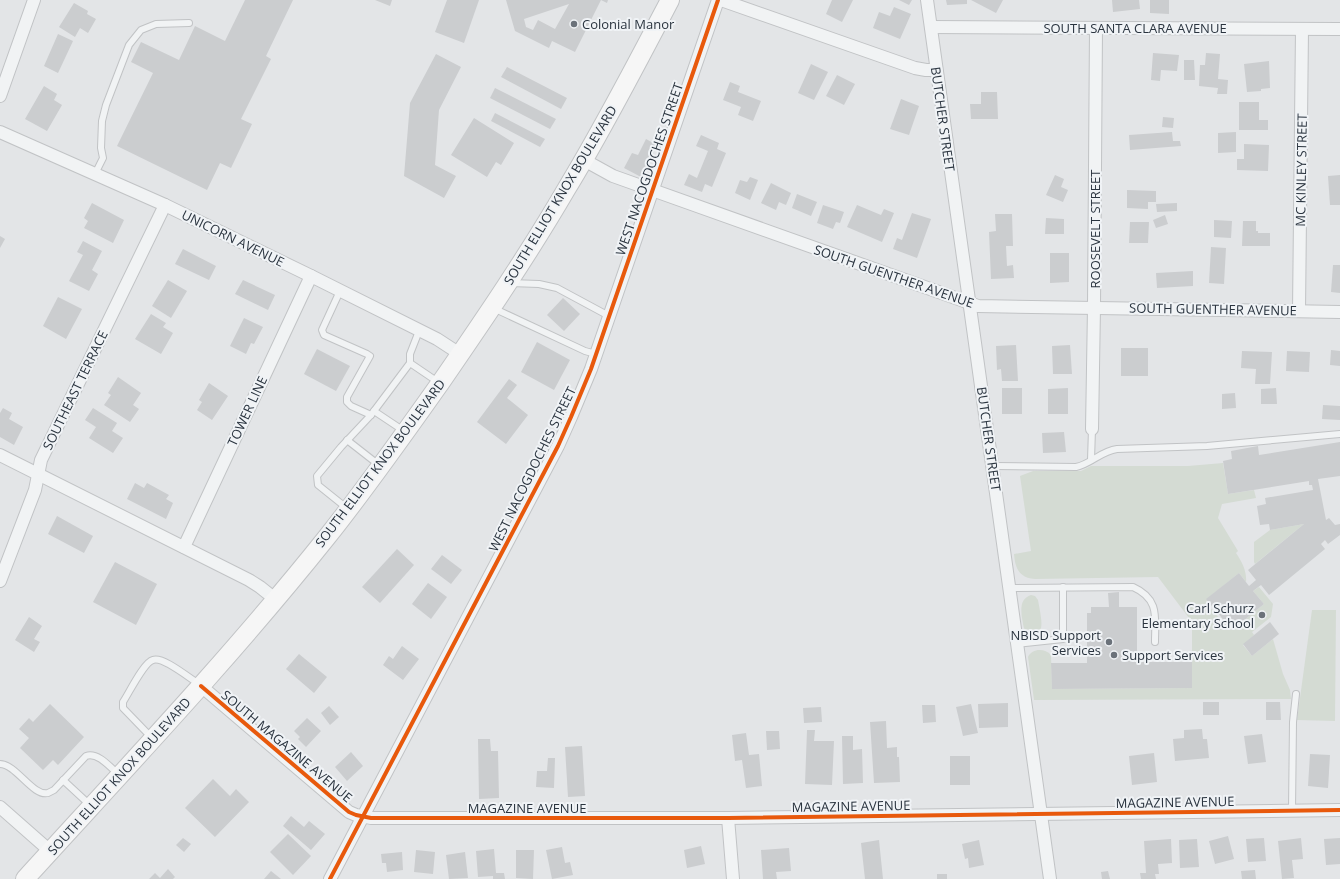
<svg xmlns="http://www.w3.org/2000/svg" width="1340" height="879" font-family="'Open Sans',sans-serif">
  <rect width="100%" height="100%" fill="#e3e5e7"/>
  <!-- green -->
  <g fill="#d4dbd3">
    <path d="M1223,463L1228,494L1254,490L1256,498L1222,504L1218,518L1238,551L1236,553C1242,562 1247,571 1246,582L1239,573L1207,599L1209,602L1207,604L1219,618L1221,617L1232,630L1264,604L1253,591L1259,587L1273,604L1271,617L1252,632L1254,635L1243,645L1252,656L1273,639L1283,674L1290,690L1291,699L1034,700L1028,657C1032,648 1045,648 1051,655L1052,689L1192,688V622L1158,577L1035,579C1019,578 1015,568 1014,554L1031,551L1020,476L1033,471H1081L1091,466H1188Z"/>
    <path d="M1304,524L1255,564L1254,562V542L1270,530Z"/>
    <path d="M1031,595L1035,596L1038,600C1039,606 1043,623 1041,628C1038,635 1029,636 1025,630C1023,627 1023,622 1022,618C1021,608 1020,599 1031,595Z"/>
    <path d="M1312,610H1336L1335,721L1297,720Z"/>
  </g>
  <!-- building -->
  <g fill="#cbcdcf" fill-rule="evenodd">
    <path d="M245,0H293L266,56L271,59L241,119L252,124L231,168L220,163L207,190L117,146L153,73L131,62L141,42L179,60L195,26L225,41Z"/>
    <path d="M375,0H392L390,6Z"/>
    <path d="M447,0H479L464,43L435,32Z"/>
    <path d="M506,0H608L607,3L601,0L575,52L552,41L549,48L515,31ZM569,4L555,29L538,20L533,30L526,27L524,19Z"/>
    <path d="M832,0H853L842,22L826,14Z"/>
    <path d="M899,0H912L909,5Z"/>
    <path d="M946,0H967V4L947,5Z"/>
    <path d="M971,0H1003L996,13Z"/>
    <path d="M1112,0H1139L1140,9L1113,12Z"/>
    <path d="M1150,0H1169V14L1150,13Z"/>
    <path d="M74,3L88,11L87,14L96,19L88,33L80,28L75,37L59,27Z"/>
    <path d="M894,7L911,14L900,39L873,28L879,12L890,16Z"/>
    <path d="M58,34L73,41L58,73L44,66Z"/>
    <path d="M1153,53L1179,55L1177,71L1161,70L1160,81L1151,80Z"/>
    <path d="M1206,53L1220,54L1218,79L1228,80L1227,94H1217L1218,88L1199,86L1200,65H1205Z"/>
    <path d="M436,54L461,67L439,110L435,165L456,176L444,198L404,176L410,103Z"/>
    <path d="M1184,60H1194L1195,80H1184Z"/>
    <path d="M1269,61L1270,88L1261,89V91L1247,92L1244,64Z"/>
    <path d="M811,64L828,72L814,100L798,93Z"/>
    <path d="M507,67L567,98L561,109L501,77Z"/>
    <path d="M837,75L855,84L844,105L826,96Z"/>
    <path d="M730,82L740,86L738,92L761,101L753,121L738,115L741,107L723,100Z"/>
    <path d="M44,86L57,94L54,100L62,105L47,131L25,119Z"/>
    <path d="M495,88L556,119L550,129L490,98Z"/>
    <path d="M981,92H997L998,119H971L970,104H981Z"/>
    <path d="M901,99L919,106L909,135L890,129Z"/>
    <path d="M1239,102H1259V120H1268V130H1239Z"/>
    <path d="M495,113L545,139L540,147L491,121Z"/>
    <path d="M1163,117L1174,118L1173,128L1162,127Z"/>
    <path d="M474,118L514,143L501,165L496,162L487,177L451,155Z"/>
    <path d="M1172,132L1173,141H1180L1181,146L1130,150L1129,135Z"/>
    <path d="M1236,132V152L1218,153V133Z"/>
    <path d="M701,135L719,143L717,149L726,153L712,187L705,184L702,192L684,185L689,174L697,178L708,151L696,146Z"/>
    <path d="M646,139L657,145L641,177L624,168L632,153L638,155Z"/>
    <path d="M1244,144L1269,145L1268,171L1237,170V159H1244Z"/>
    <path d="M1055,175L1064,179L1061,187L1068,190L1063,202L1046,195Z"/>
    <path d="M1340,175V205H1330L1328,176Z"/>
    <path d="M750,177L758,180L750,200L735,193L740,180L747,182Z"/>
    <path d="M771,183L791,193L786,205L779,202L776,210L761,203Z"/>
    <path d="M1127,190L1156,191V202H1148V209L1127,208Z"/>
    <path d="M797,194L817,202L811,216L792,208Z"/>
    <path d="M92,203L124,220L113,243L84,228L88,221L84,218Z"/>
    <path d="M1177,203V211L1157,212L1156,204Z"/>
    <path d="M823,205L844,212L840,223L836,222L833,229L817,223Z"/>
    <path d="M857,205L881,215L884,209L894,213L882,242L847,227Z"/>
    <path d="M912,213L931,219L917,258L893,249L897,238L902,240Z"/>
    <path d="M995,214H1012L1013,246H1006L1007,266L1013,265L1014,278L991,279L989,232L996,231Z"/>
    <path d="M1165,215L1168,224L1156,228L1153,220Z"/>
    <path d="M1046,218L1064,219V234H1045Z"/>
    <path d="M1214,220L1232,221L1231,238L1214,237Z"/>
    <path d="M1243,221H1256V231H1258V233H1270V246H1242Z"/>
    <path d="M1130,222H1149L1148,243H1129Z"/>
    <path d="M0,236L5,239L0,248Z"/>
    <path d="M83,241L102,251L92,270L98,274L89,291L69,281L83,255L77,252Z"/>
    <path d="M1211,247L1226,248L1224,284L1209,283Z"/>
    <path d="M183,249L216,266L209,280L175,264Z"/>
    <path d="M1050,253H1069V282L1050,283Z"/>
    <path d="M1333,265H1340V293L1331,292Z"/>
    <path d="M1193,271V286L1157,288L1156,273Z"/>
    <path d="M168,280L187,291L171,318L152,306Z"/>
    <path d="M243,280L275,295L268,310L235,294Z"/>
    <path d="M58,297L82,309L66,339L43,326Z"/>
    <path d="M563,298L580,314L564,331L547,315Z"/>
    <path d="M151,314L166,323L163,327L173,333L161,354L135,339Z"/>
    <path d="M244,318L263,327L254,344L251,343L246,354L230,346Z"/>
    <path d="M537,342L570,360L554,390L521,372Z"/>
    <path d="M1016,345L1018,381H1002L1001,369L997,370L996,346Z"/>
    <path d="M1070,345L1072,374H1053L1052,346Z"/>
    <rect x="1121" y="348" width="27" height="28"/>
    <path d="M317,349L350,366L336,391L304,374Z"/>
    <path d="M1331,350L1340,351V366L1330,365Z"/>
    <path d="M1242,351L1272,352L1270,384H1255L1256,369L1241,368Z"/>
    <path d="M1287,351L1310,352L1309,372L1286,371Z"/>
    <path d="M118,377L141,393L133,405L139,409L130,422L104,405L111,395L108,393Z"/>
    <path d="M509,379L517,385L507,398L528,415L506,444L477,422Z"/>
    <path d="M209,383L228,396L212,420L197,410L202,402L199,400Z"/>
    <rect x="1002" y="388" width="20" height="26"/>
    <path d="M1068,388V414H1048V389Z"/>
    <path d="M1276,388L1277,404H1261V389Z"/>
    <path d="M1235,393L1236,408L1222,409V394Z"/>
    <path d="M1323,405L1340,406V420L1322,419Z"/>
    <path d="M3,408L12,413L9,419L23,427L14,445L0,437V413Z"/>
    <path d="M93,408L117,423L112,431L123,438L113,453L89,438L96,427L85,420Z"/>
    <path d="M1064,432L1066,452L1043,453L1042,433Z"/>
    <path d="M1340,442V476L1318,479L1326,520L1329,518L1335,525L1340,524V535L1328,544L1325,540L1321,544L1325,549L1269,595L1261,585L1253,591L1264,604L1232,630L1206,599L1239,573L1249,586L1256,580L1248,570L1304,524L1270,530L1269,524L1260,525L1257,506L1266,504L1265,498L1313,490L1312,485H1309V481L1228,494L1223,461L1232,459L1231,451L1258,446L1259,455Z"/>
    <path d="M135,483L144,488L147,483L169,495L166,499L173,503L166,519L127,499Z"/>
    <path d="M57,516L93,536L84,553L48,534Z"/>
    <path d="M397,549L414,565L380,603L362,587Z"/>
    <path d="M442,555L462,570L451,584L431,569Z"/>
    <path d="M115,562L157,584L136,625L93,602Z"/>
    <path d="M428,583L447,597L431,619L412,604Z"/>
    <path d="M1119,592V607H1137V662H1192V688L1052,689L1051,663H1087V613H1091V607H1109L1108,593Z"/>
    <path d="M29,617L42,626L34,639L40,642L34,652L15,640Z"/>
    <path d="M1270,622L1279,634L1252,656L1243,644Z"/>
    <path d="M402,646L419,659L403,680L383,665L389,656L393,659Z"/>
    <path d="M299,654L327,677L314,693L286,669Z"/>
    <rect x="1203" y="702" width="16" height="13"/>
    <path d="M1266,702H1280L1281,720H1266Z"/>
    <path d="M1008,703V727L979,728L978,704Z"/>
    <path d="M50,704L84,737L58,765L53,760L43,770L20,748L29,738L19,729L29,718L33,722Z"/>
    <path d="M971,704L978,733L963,736L956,707Z"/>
    <path d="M922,705H935L936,722L923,723Z"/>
    <path d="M329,706L339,717L330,725L321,713Z"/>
    <path d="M821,707L822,722L804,723L803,708Z"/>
    <path d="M307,718L321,731L306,747L298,739L300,737L294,731Z"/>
    <path d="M886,721L887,748L897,747V757H899L900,782L874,783L870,722Z"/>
    <path d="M1202,729L1203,739H1207L1209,758L1175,761L1173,739L1184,738V730Z"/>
    <path d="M807,730H815L814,741H834L832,785L805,784Z"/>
    <path d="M766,731H779L780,749L767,750Z"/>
    <path d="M746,733L749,755L759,754L762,786L746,788L742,760L735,761L732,735Z"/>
    <path d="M1262,734L1266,762L1248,764L1244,736Z"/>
    <path d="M842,736H853V750L862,749L863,783L843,784Z"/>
    <path d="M478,739H490L491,751H498L499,798L479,799Z"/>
    <path d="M582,746L585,796L568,797L565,747Z"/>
    <path d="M351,752L363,766L347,781L335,767Z"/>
    <path d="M1154,753L1157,782L1132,785L1129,756Z"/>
    <path d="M1310,754L1330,755L1328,788L1308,786Z"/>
    <rect x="950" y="756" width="20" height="29"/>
    <path d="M548,758H555L554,788L536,787L537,771H547Z"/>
    <path d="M213,779L230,796L236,789L249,802L215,837L185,808Z"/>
    <path d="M291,816L304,827L309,821L325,834L311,850L283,826Z"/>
    <path d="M288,834L311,856L293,875L270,852Z"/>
    <path d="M1228,836L1234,859L1215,864L1209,841Z"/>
    <path d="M183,838L191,844L184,852L176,845Z"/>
    <path d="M1264,838L1266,861L1248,862L1246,839Z"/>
    <path d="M1301,838L1303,859L1292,860L1294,878L1282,879L1278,841Z"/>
    <path d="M1340,838V864L1326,865L1324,839Z"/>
    <path d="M1171,839L1172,863L1158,864L1159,874H1155L1156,879H1141L1140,873H1146L1144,841Z"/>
    <path d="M1197,839L1199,867L1180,868L1179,840Z"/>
    <path d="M879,840L883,879H865L861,843Z"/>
    <path d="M979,840L984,865L969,868L968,858L965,859L962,844Z"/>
    <path d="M701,846L705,864L687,868L684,850Z"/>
    <path d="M562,847L565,863L570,862L573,875L552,879L546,850Z"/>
    <path d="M789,848L791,871L776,872L777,879H763L761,850Z"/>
    <path d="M494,849L496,873H504L505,879H493V876L478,877L476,851Z"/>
    <path d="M416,850L435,852L433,874L414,872Z"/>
    <path d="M516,850H534L533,879L516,878Z"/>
    <path d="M402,852L403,870L387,872L386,863H382L381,854Z"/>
    <path d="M465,852L468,878L449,879L446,855Z"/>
    <path d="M168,869L175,877L173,879H149L155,873L160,878Z"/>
    <path d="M1255,870L1256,879H1242L1241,871Z"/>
    <path d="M271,871L281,879H264Z"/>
    <path d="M1108,871L1110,879H1102L1101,872Z"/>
    <rect x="937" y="874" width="10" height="5"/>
  </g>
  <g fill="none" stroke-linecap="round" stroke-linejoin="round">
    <defs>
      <g id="service">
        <path d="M95,174L103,158L101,148L102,121L106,105L129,45L141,30L156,24L189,23"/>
        <path d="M510,283L539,284L557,288L609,316"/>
        <path d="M340,291L322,330L324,335L367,354L370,356L347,397V402L351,406L371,415"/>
        <path d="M493,308L585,351L596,354"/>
        <path d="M410,363V354L419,331"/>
        <path d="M374,411L404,431"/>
        <path d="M347,440L379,465"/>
        <path d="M1091,460L1092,429"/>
        <path d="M993,466L1076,467C1091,464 1101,451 1117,449L1207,446L1340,434"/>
        <path d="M348,509L318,485L317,476L341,447L371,415L410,363L438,382"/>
        <path d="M1009,588L1133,587C1160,599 1155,618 1155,642"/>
        <path d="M1016,644L1063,639V587"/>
        <path d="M152,738L123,708V702C129,693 144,662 153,660C163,656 189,678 199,684"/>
        <path d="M0,764C16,764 33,797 48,793C50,792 52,791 54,790L86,756C98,752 110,767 118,774"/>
        <path d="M63,780L90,805"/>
        <path d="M1292,810L1293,722L1296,694"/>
      </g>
      <g id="minor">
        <path d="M721,0L915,68L926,70H936"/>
        <path d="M927,0L1050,879"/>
        <path d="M931,27L1340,29"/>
        <path d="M0,96L34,0"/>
        <path d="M0,132L165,205L311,276L437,339L460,354"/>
        <path d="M584,160L613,176L978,306L1340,312"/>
        <path d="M1299,311L1302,29"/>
        <path d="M1092,429L1094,307L1096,28"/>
        <path d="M0,455L249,580L260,587L275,599"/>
        <path d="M184,547L311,276"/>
        <path d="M0,581L35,490L41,460L165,205"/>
        <path d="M201,686L349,812L356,815L371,818H728L1340,810"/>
        <path d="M0,807L50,851"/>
        <path d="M728,818L733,879"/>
        <path d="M330,879L558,446L571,417L591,369L718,0"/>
      </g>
      <path id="secondary" d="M25,879C127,767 232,656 327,537C367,487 404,434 441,382C485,318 528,255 567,188C604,127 637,63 670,0"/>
    </defs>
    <!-- service casing -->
    <use href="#service" stroke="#c1c3c5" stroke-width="8"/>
    <!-- minor casing -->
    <use href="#minor" stroke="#c1c3c5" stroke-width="14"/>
    <!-- secondary casing -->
    <use href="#secondary" stroke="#c1c3c5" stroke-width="20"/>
    <!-- service -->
    <use href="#service" stroke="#f1f3f4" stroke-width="6"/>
    <!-- minor -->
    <use href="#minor" stroke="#f1f3f4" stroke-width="12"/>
    <!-- secondary -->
    <use href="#secondary" stroke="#f6f6f6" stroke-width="18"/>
    <defs>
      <g id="cycleway">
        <path d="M201,686L349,812L356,815L371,818H728L1340,810"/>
        <path d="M330,879L558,446L571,417L591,369L718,0"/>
      </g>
    </defs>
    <!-- cycleway casing -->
    <use href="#cycleway" stroke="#f0f3f6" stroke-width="6"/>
    <!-- cycleway -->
    <use href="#cycleway" stroke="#e8590c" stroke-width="4"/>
  </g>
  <!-- markers -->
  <g fill="#6b727a" stroke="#f0f3f6" stroke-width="1.5">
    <circle cx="574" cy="24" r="4"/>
    <circle cx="1262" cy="615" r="4"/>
    <circle cx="1109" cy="642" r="4"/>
    <circle cx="1114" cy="655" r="4"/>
  </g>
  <g text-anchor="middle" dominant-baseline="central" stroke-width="4" stroke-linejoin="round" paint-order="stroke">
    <!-- poi labels -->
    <g font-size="13" fill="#2a343f" stroke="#f0f3f6" text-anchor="start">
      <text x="582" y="24">Colonial Manor</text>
      <text x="1254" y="608" text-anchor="end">Carl Schurz<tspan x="1254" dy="15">Elementary School</tspan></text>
      <text x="1101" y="635" text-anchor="end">NBISD Support<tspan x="1101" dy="15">Services</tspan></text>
      <text x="1122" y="655">Support Services</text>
    </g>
    <!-- street labels -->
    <g font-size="13" fill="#2a343f" stroke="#f0f3f6">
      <text x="1135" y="28">SOUTH SANTA CLARA AVENUE</text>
      <text transform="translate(943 119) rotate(82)">BUTCHER STREET</text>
      <text transform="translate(649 169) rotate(-71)">WEST NACOGDOCHES STREET</text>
      <text transform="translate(1301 170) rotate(-89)">MC KINLEY STREET</text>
      <text transform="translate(560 195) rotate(-59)">SOUTH ELLIOT KNOX BOULEVARD</text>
      <text transform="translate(1095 229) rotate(-90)">ROOSEVELT STREET</text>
      <text transform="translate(233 238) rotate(26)">UNICORN AVENUE</text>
      <text transform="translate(894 276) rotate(19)">SOUTH GUENTHER AVENUE</text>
      <text transform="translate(1213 309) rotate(1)">SOUTH GUENTHER AVENUE</text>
      <text transform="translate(75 390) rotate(-64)">SOUTHEAST TERRACE</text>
      <text transform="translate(247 411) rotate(-65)">TOWER LINE</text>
      <text transform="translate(989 439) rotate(82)">BUTCHER STREET</text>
      <text transform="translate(380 463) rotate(-53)">SOUTH ELLIOT KNOX BOULEVARD</text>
      <text transform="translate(532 469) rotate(-64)">WEST NACOGDOCHES STREET</text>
      <text transform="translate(287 746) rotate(40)">SOUTH MAGAZINE AVENUE</text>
      <text transform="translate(119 776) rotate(-48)">SOUTH ELLIOT KNOX BOULEVARD</text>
      <text transform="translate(1175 802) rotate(-1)">MAGAZINE AVENUE</text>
      <text transform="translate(851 806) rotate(-1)">MAGAZINE AVENUE</text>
      <text x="527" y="808">MAGAZINE AVENUE</text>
    </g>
  </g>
</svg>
